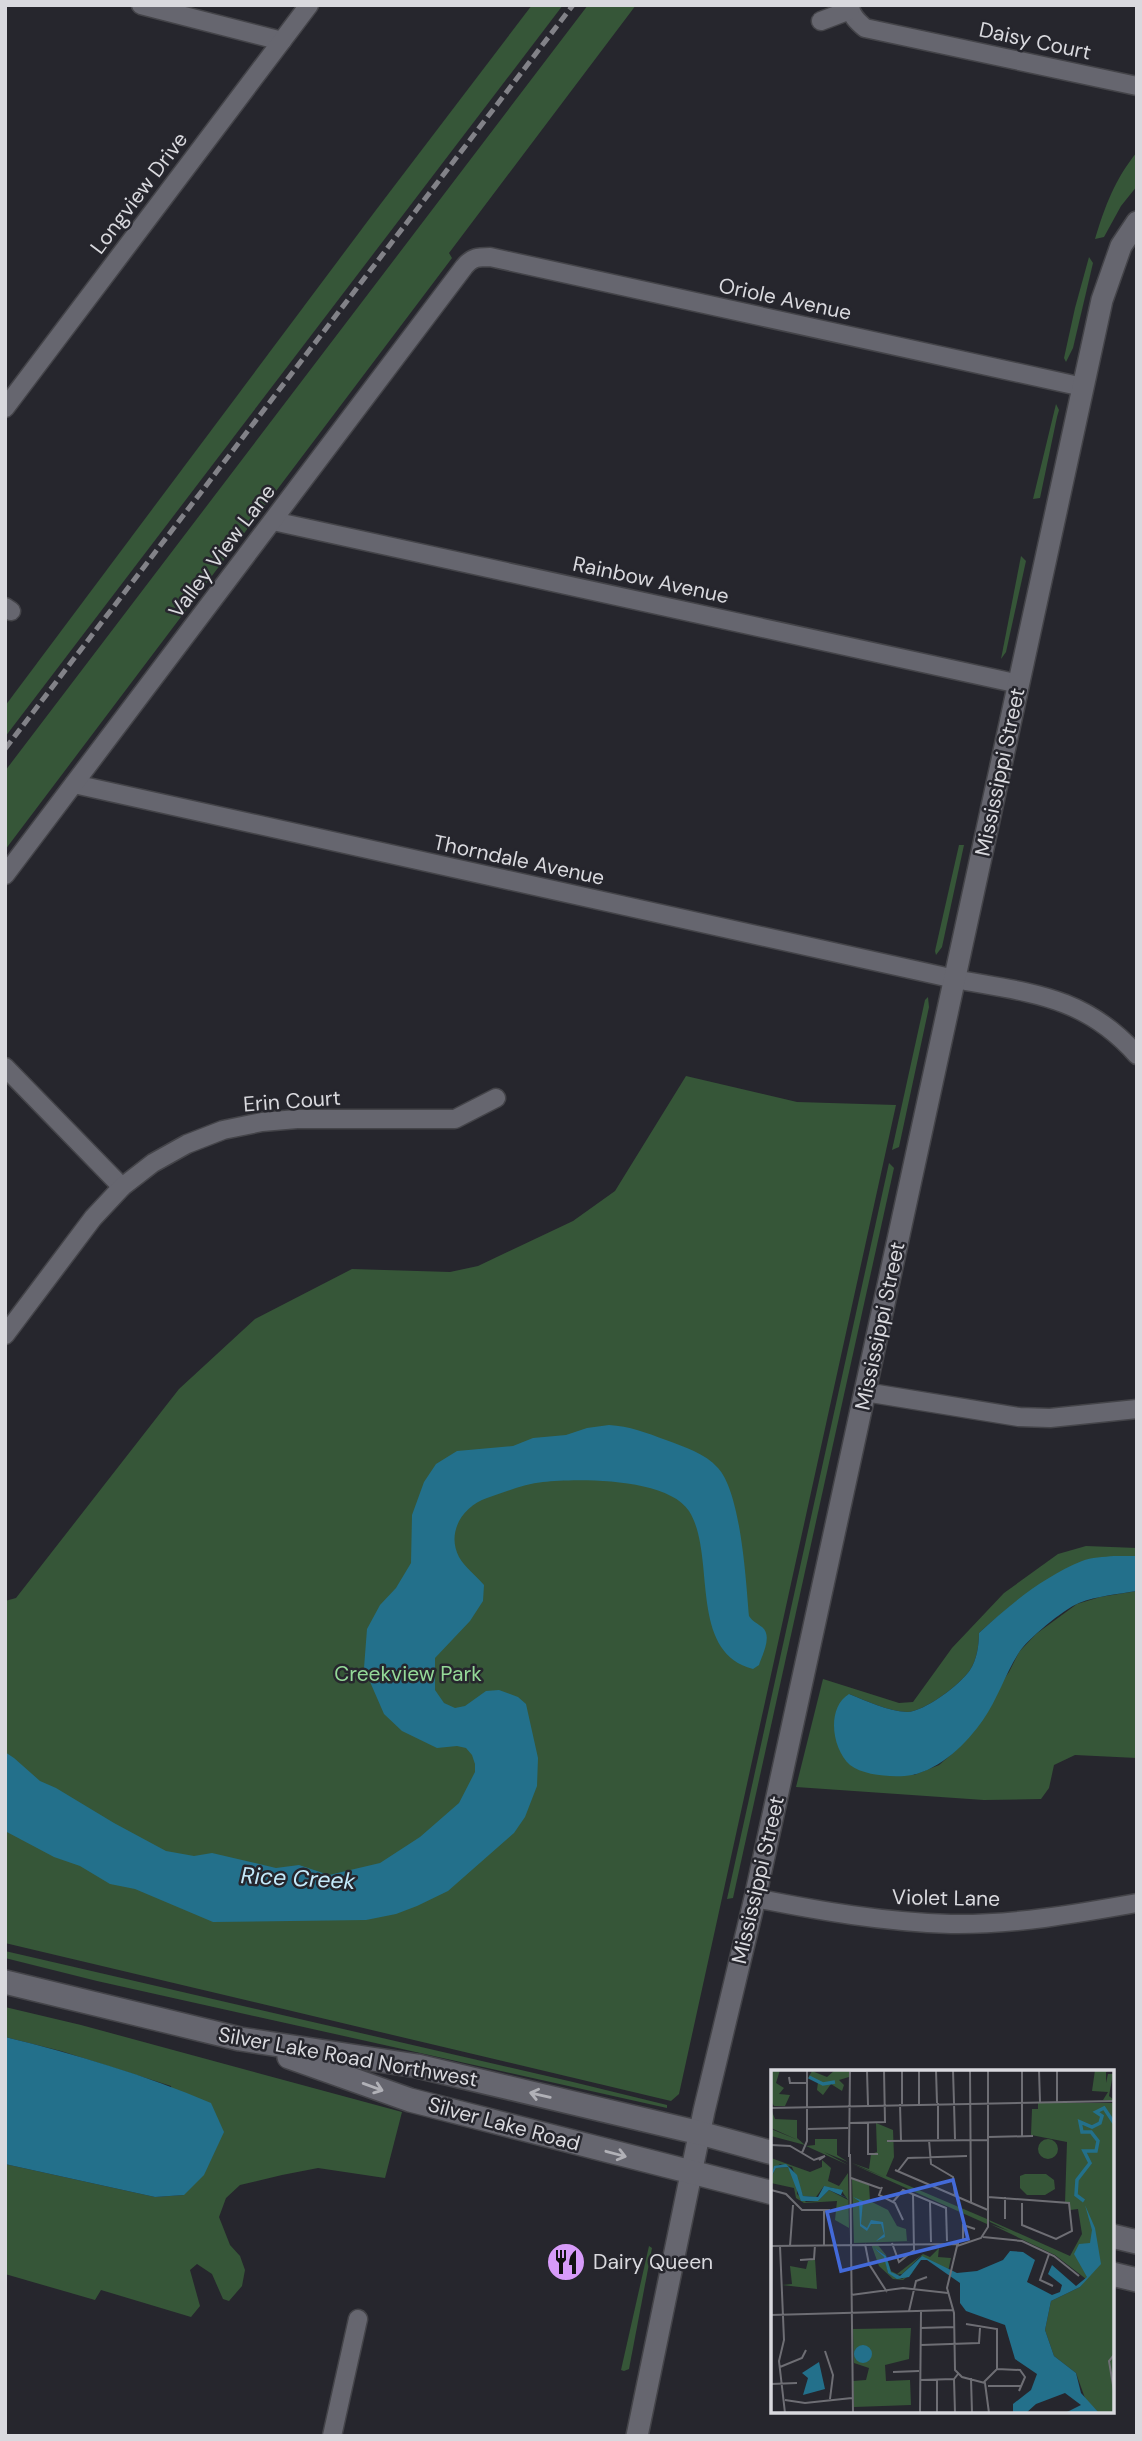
<svg xmlns="http://www.w3.org/2000/svg" width="1142" height="2441" font-family="'DM Sans',sans-serif">
  <rect width="100%" height="100%" fill="#26262d"/>
  <!-- green -->
  <g fill="#365638">
    <path d="M532,5H563L5,737V706L376,210Z"/>
    <path d="M588,5H636L449,253L452,258L5,850V771Z"/>
    <path d="M1137,152V186L1121,206L1104,237L1095,239C1105,206 1115,179 1137,152Z"/>
    <path d="M1089,257L1093,263L1073,348L1066,362L1064,358L1075,308Z"/>
    <path d="M1056,404L1059,410L1057,417L1040,498L1033,499Z"/>
    <path d="M1021,556L1026,561L1006,652L1001,659Z"/>
    <path d="M959,845H964L942,947L936,955L935,951Z"/>
    <path d="M928,997L929,1007L899,1147L892,1150L925,1000Z"/>
    <path d="M686,1076L797,1102L896,1105L679,2094L671,2101L5,1943V1601L16,1598L179,1389L255,1319L352,1269L450,1272L478,1266L573,1221L615,1191Z"/>
    <path d="M889,1163L894,1168L733,1898L727,1899Z"/>
    <path d="M1086,1546L1137,1548V1556C1075,1556 1023,1593 979,1633C979,1644 977,1660 970,1670C961,1684 924,1712 907,1712C887,1711 867,1701 849,1694L914,1775L939,1765L953,1753L1009,1672L1019,1652L1036,1634L1077,1604L1100,1597L1137,1591V1758L1075,1755L1054,1765L1049,1788L1041,1799L984,1800L796,1787L823,1679L899,1703L913,1702L952,1648L1004,1593L1058,1554Z"/>
    <path d="M5,1951L573,2082L667,2105V2108L97,1981L5,1958Z"/>
    <path d="M5,2007L81,2025L402,2112L385,2178L318,2168L282,2175L240,2185L226,2198L219,2217L230,2245L240,2256L245,2270L242,2286L229,2301L223,2299L212,2274L197,2264L190,2270L200,2306L191,2317L101,2290L95,2300L5,2274V2164L155,2197L184,2195L171,2086L61,2051L5,2037Z"/>
    <path d="M649,2246L652,2248L629,2369L624,2371L621,2370Z"/>
  </g>
  <!-- water -->
  <g fill="#23708b">
    <path d="M609,1425C629,1426 647,1433 666,1440C684,1447 705,1453 718,1468C741,1493 746,1581 749,1616C753,1622 757,1623 762,1627C773,1636 762,1655 759,1665L753,1669C687,1652 717,1555 689,1511C668,1478 578,1478 543,1482C524,1484 505,1492 487,1498C463,1506 446,1532 459,1557C464,1566 476,1576 484,1585L483,1601L470,1621L435,1658V1690L444,1703L455,1708L465,1706L486,1691L499,1690L518,1697L526,1704L538,1758L537,1786L525,1817L514,1833L448,1891L417,1906L396,1914L366,1920L213,1922L135,1889L110,1884L80,1866L54,1857L5,1831V1752L14,1758L40,1781L56,1788L114,1823L166,1851L194,1856L212,1853L276,1868L299,1865L329,1875L380,1863L420,1837L459,1803L475,1772V1764L472,1755L466,1748L457,1746L437,1748L402,1731L384,1714L364,1668L367,1629L380,1605L396,1588L411,1563L412,1515L424,1482L436,1464L457,1451L513,1446L533,1438L566,1435L587,1428Z"/>
    <path d="M1114,1556H1137V1591C1118,1594 1097,1596 1079,1603C1064,1609 1026,1640 1018,1654C1005,1675 997,1700 983,1720C967,1743 941,1769 912,1775C896,1778 864,1776 850,1765C832,1749 826,1708 849,1694C867,1701 887,1711 907,1712C924,1712 961,1684 970,1670C977,1660 979,1644 979,1633C1009,1605 1043,1577 1082,1561C1091,1557 1104,1557 1114,1556Z"/>
    <path d="M5,2037C75,2054 145,2075 211,2103L224,2132L204,2175L184,2195L155,2197L5,2164Z"/>
  </g>
  <g fill="none" stroke-linecap="round" stroke-linejoin="round">
    <defs>
      <g id="minor">
        <path d="M141,5L282,41"/>
        <path d="M850,5C850,15 858,22 865,28L1137,86"/>
        <path d="M821,21L850,10"/>
        <path d="M5,408L309,5"/>
        <path d="M273,521L1019,684"/>
        <path d="M5,607L11,611"/>
        <path d="M74,784L955,979C1029,993 1084,995 1137,1055"/>
        <path d="M5,875L464,267C472,257 478,257 490,257L1083,387"/>
        <path d="M5,1067L122,1187"/>
        <path d="M5,1335L93,1218L122,1187L153,1163L187,1144L223,1130L262,1122L297,1119H455L496,1098"/>
        <path d="M865,1392L1019,1417L1050,1418L1137,1409"/>
        <path d="M755,1898C820,1911 884,1922 951,1924C1013,1925 1075,1914 1137,1903"/>
        <path d="M332,2436L358,2319"/>
      </g>
      <path id="tertiary" d="M637,2436L704,2111L755,1898L1102,300L1121,246L1137,222"/>
      <g id="secondary">
        <path d="M5,1982L240,2039L417,2066L700,2133L773,2153"/>
        <path d="M289,2057L410,2100L773,2193"/>
        <path d="M1112,2236L1137,2242"/>
        <path d="M1112,2274L1137,2280"/>
      </g>
    </defs>
    <!-- minor casing -->
    <use href="#minor" stroke="#444449" stroke-width="21"/>
    <!-- tertiary casing -->
    <use href="#tertiary" stroke="#444449" stroke-width="24"/>
    <!-- secondary casing -->
    <use href="#secondary" stroke="#444449" stroke-width="26"/>
    <!-- minor -->
    <use href="#minor" stroke="#66666f" stroke-width="18"/>
    <!-- tertiary -->
    <use href="#tertiary" stroke="#66666f" stroke-width="21"/>
    <!-- secondary -->
    <use href="#secondary" stroke="#66666f" stroke-width="23"/>
    <!-- rail -->
    <path stroke="#828288" stroke-width="5" stroke-dasharray="10 5" stroke-linecap="butt" d="M5,749L573,5"/>
  </g>
  <!-- one-way arrows -->
  <defs><path id="oneway-shaft" d="M-6 0H5M1.5-3L5.5 0L1.5 3" fill="none" stroke-width="1.6" stroke-linecap="round" stroke-linejoin="round" transform="scale(1.75)"/></defs>
  <g stroke="#b1b1b7">
    <use href="#oneway-shaft" transform="translate(373 2087) rotate(20)"/>
    <use href="#oneway-shaft" transform="translate(540 2095) rotate(-167)"/>
    <use href="#oneway-shaft" transform="translate(616 2154) rotate(15)"/>
  </g>
  <!-- icons -->
  <defs>
    <symbol id="restaurant-disc" viewBox="-11 -11 22 22"><circle r="9.5" fill="#d79bf9" stroke="#26262d"/><path d="M-5-6h1v4h1v-4h1v4h1v-4h1v5L-1.5 .5V6h-2V.5L-5-1ZM5-6V6H3V1.5H1.5Q1.5-4 5-6Z" fill="#111"/></symbol>
  </defs>
  <g fill-rule="evenodd">
    <use href="#restaurant-disc" x="544" y="2240" width="44" height="44"/>
  </g>
  <g text-anchor="middle" dominant-baseline="central" stroke-width="5" stroke-linejoin="round" paint-order="stroke">
    <!-- street labels -->
    <g font-size="21" fill="#d9d9de" stroke="#26262d">
      <text transform="translate(1035 41) rotate(12)">Daisy Court</text>
      <text transform="translate(139 193) rotate(-53)">Longview Drive</text>
      <text transform="translate(785 299) rotate(12)">Oriole Avenue</text>
      <text transform="translate(222 551) rotate(-53)">Valley View Lane</text>
      <text transform="translate(651 580) rotate(12)">Rainbow Avenue</text>
      <text transform="translate(1000 772) rotate(-78)">Mississippi Street</text>
      <text transform="translate(519 860) rotate(12)">Thorndale Avenue</text>
      <text transform="translate(292 1101) rotate(-4)">Erin Court</text>
      <text transform="translate(880 1326) rotate(-78)">Mississippi Street</text>
      <text transform="translate(758 1880) rotate(-77)">Mississippi Street</text>
      <text transform="translate(946 1898) rotate(1)">Violet Lane</text>
      <text transform="translate(348 2057) rotate(10)">Silver Lake Road Northwest</text>
      <text transform="translate(504 2124) rotate(15)">Silver Lake Road</text>
    </g>
    <!-- park labels -->
    <g font-size="21" fill="#94d998" stroke="#26262d">
      <text x="408" y="1674">Creekview Park</text>
    </g>
    <!-- poi labels -->
    <g font-size="21" fill="#d9d9de" stroke="#26262d" text-anchor="start">
      <text x="593" y="2262">Dairy Queen</text>
    </g>
    <!-- water labels -->
    <g font-size="23" font-style="italic" fill="#c4eafb" stroke="#26262d">
      <text transform="translate(298 1878) rotate(3)">Rice Creek</text>
    </g>
  </g>
  <!-- overview -->
  <g transform="translate(771 2070)">
    <rect width="343" height="343" fill="#26262d"/>
    <path d="M0,0H9L5,13L13,18L8,24L19,25L14,36H3L0,31ZM64,0H78V7L68,10L73,15L71,21L60,14L52,25L46,20L47,12L37,8L41,1L56,7ZM324,0H339L335,2V13L337,4H342L338,26L343,30H332L337,22L321,21ZM267,33H343V343H328L315,331L305,303L283,286L274,260L280,231L309,217L315,209L284,185L219,154L238,161L219,152L218,150L299,186L311,164L307,139L299,140V133H294L296,72L260,65L261,39H267ZM0,39L4,49L26,50V68L34,75L0,66V59L27,70L0,58ZM105,53L122,60L123,87L115,106L216,149V154L81,94L113,107L81,93L98,99L100,84L106,82ZM267 79a10 10 0 1 1 20 0a10 10 0 1 1-20 0ZM44,69H66V85L77,92L53,82L77,95L35,76L44,75ZM0,88L39,102L51,97V90L60,98L57,111L68,116L77,103L78,158L64,150L66,131L33,133L25,128L23,118L0,113V107L5,98L17,97L26,114V124L35,132L47,131L58,120L77,130L70,120L58,117L54,120L53,116L45,127L32,126L21,97L9,94L0,101ZM254,104H275L283,110L284,119L274,125H256L249,118V106ZM81,109L98,115L99,131L117,140L126,156L135,159L136,171H142L83,173ZM100,174H106L115,185L120,201L126,204L152,184L159,187L168,178L167,187L180,188L177,202L150,186L131,204L124,205L121,203L118,199L115,186L102,177L114,188L117,203L131,209L144,201L132,210L122,209L108,196ZM44,189L46,219L11,215L21,214L19,196L35,199L37,191ZM140,258L138,289L114,295L115,311L139,310L140,335L83,337L82,311L95,310L98,298L83,293L82,259Z" fill="#365638"/>
    <path d="M15,94L26,105L32,126L47,127L53,116L72,120L70,125L78,129L58,120L47,131H30L17,97L5,98L0,107L3,96ZM82,127L92,131L90,154L96,158L100,150L112,152L114,167L105,171L113,164L110,154H100L96,161L89,156L88,131ZM314,135L324,158L330,194L309,217L280,231L274,260L283,286L305,303L310,323L328,343H294L310,335L294,323L265,334L255,343H242V334L260,320L266,304L244,289L234,255L195,241L189,233V213L156,190H150L138,207L126,209L117,203L113,187L102,177L115,186L120,202L129,206L151,186L186,203L206,201L232,190L239,181L252,182L264,190L256,212L281,225L289,222L291,215L277,204L281,195L305,216L316,207L303,184L308,174L319,173L321,160ZM83 284a9 9 0 1 1 18 0a9 9 0 1 1-18 0ZM48,292L54,319L32,325L37,308L31,303Z" fill="#23708b"/>
    <path fill="none" stroke="#23708b" stroke-width="3.5" d="M38,7L52,14L64,12M313,131L305,125L306,110L319,93L313,81H325L327,71L320,62H311L309,52L321,57L329,53L331,46L325,42L333,38L343,53"/>
    <path fill="none" stroke="#6e6e74" stroke-width="2" d="M131,0V34M148,0V34M165,0L166,33M182,0L183,33M199,0L200,132M217,0V157L210,168L186,176L176,218L183,243L184,300L191,307L214,313L218,343M268,0L269,32M286,0V32M79,1L114,0M96,1L97,35M18,7L19,13H36M167,33V69M183,33L184,69M129,34L130,71M0,38L343,31M79,53L114,52L113,0M97,53V84H107M36,59L77,58M251,66V0M217,67L262,66M158,70L160,94L182,107L184,125M116,71L217,70M0,75L19,76L43,90L54,86L48,90M31,83L36,71V0M79,84L82,343M78,87L79,0M124,100L217,140M127,101L137,88L196,86M80,108L111,119M111,117L108,125L124,133L132,150M0,120L15,124L31,140H59M217,127L298,133L301,161L285,169L251,155V133M122,132L132,120L175,138L176,171M159,132L160,172M53,140V175M234,149V127M212,167L251,171L283,186L308,206M192,171V155L204,159M121,173L128,192L143,180L142,124M94,174L98,194L116,222M0,176L188,174M9,176L13,270L8,291L14,343M19,176L22,135M278,184L269,210L282,216M29,190L43,189L44,175M80,225L132,218L177,223M138,241L145,211L156,207M0,245L182,240M195,254L226,259V299M150,258L183,257M150,275L208,273L209,258M54,281L62,305L59,329M343,285L338,291L343,321M9,297L31,288L35,280M122,302L148,301M200,308L201,343M183,309L184,343M149,310L183,309L187,304M166,310V343M213,312L226,299L249,300L254,307L248,321M0,314L26,313M217,316H250M14,330L34,333L81,328M149,343L150,241"/>
    <path fill="#436ad9" fill-opacity="0.15" stroke="#436ad9" stroke-width="3.5" d="M182,110L197,169L70,201L56,142Z"/>
    <rect width="343" height="343" fill="none" stroke="#d9d9de" stroke-width="3.5"/>
  </g>
  <!-- border -->
  <rect width="1142" height="2441" fill="none" stroke="#d9d9de" stroke-width="14"/>
</svg>
